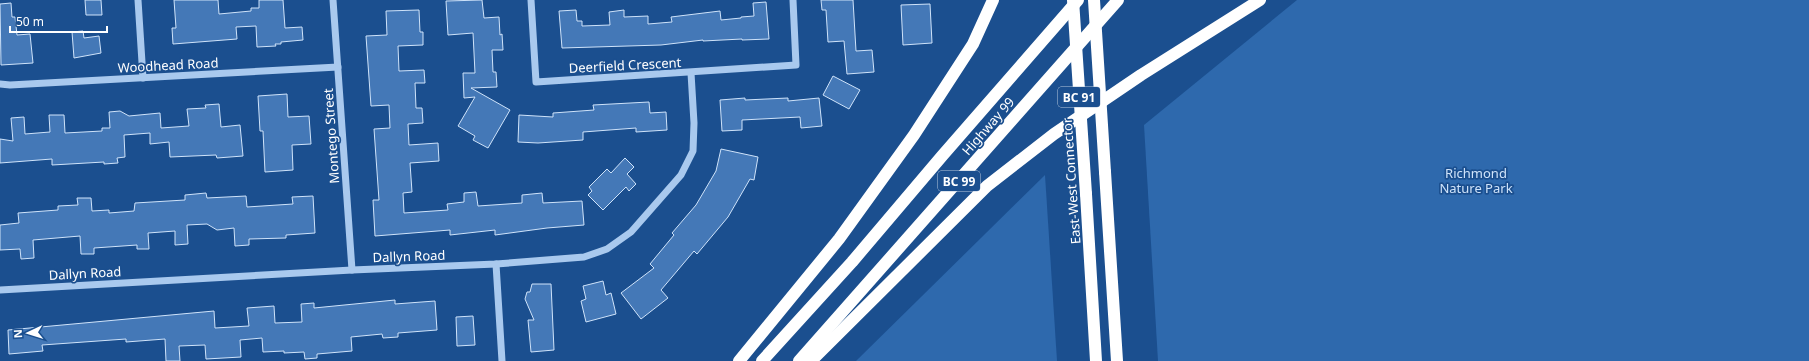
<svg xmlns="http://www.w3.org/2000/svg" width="1809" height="361" font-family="'Noto Sans',sans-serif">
  <rect width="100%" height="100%" fill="#1b4f8f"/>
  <!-- green -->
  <g fill="#2e69ad">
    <path d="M1297,0H1809V361H1158L1144,125Z"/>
    <path d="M1045,175L1057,361H856Z"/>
  </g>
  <!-- building -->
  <g fill="#4478b7" stroke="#cfe3fa">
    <path d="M85,0H101L102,15H86Z"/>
    <path d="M174,0H218L219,14L251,11V8H259V0H283L285,28L302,27L303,40L281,42V44H275L276,46L257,47L256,26L236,27L237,39L173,44L172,28H176Z"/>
    <path d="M482,0L484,18L499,17L500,35L502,34L503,50H492L493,72H496L497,87L471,88L510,110L488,148L473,140L475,136L458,126L475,97L464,98L463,73H475L473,33L448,35L446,1Z"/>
    <path d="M821,0H853L856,51L872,50L874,72L847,74L844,41L828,42L826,10H822Z"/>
    <path d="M766,2L769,39L742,40V39L703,41V40L661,45L562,48L559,11L576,10L577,21H582V26L610,25L609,12L624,10V17L648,16V24L672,22L671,17L720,11L721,20L741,18V17L754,16L753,3Z"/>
    <path d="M11,3L12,17H15L17,35L30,34L33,63L1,65L0,4Z"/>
    <path d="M930,4L932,43L903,45L901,5Z"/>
    <path d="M419,10L420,32H423V45L398,46L399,71L424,70L425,83H415L416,108H422L423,123L408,124L409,145L438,143L439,161L410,163L412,192L403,193L404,213L448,210L447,204L464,202V193L476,192L478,206L522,203V195L542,193L543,203L582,201L584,225L547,228L495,235V230L450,235V230L375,236L373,200H379L374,129L390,128L389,105L371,106L366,36L387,35L386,11Z"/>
    <path d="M83,31L84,38L99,36L101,53L74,58L72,32Z"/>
    <path d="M833,76L860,90L849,109L823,95Z"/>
    <path d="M287,94L288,117L309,116L311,144L292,145L293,170L265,172L263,131H260L258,96Z"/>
    <path d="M745,98V100L788,98V101L819,98L822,126L801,128L800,117L742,120V130L722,131L720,100Z"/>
    <path d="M649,102L650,113L666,112L667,130L636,132V128L583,132V140L538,143L518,142L519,115L553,117V113L594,110L593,105Z"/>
    <path d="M219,104L221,127L240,125L243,156L217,158L216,155L170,157L169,142L150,144V133L124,135L125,157L117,158L118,163L104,164V162L52,165V159L0,163V139L13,141L11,118L24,117L25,134L50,132L49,115H64L65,133L102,131V128H110L109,112L120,111L129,116L160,113L161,128L189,126L187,109L206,108L205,105Z"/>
    <path d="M721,149L758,157L754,180L750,179L728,217L697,254L694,251L661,290L668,298L641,319L621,293L654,268L650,264L674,235L672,233L696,205L716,171Z"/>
    <path d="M625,158L634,167L627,174L636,184L629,191L626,187L603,210L588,195L592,191L589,187L607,169L611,173Z"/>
    <path d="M206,193L207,198L246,196L247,207L293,204L292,197L313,196L315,233L286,235V238L249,239V245L235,246L234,228L217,230L207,224L187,225L188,244L175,245V231L148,233L149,249H137V245L94,248V254H81L80,236L33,240L34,258L21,259L20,249L0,250V225L19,223L18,213L58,210V206L78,205L77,198H91L92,211L109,210V213L134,211L135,203L185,200V195Z"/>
    <path d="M603,281L606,295L611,293L616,314L586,322L581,301L586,299L583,286Z"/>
    <path d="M532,284H551L554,350L531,352L528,320H534L525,299L527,292H530Z"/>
    <path d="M395,300V304L435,301L437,330L398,333V337L383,338L382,334L351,337L352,351L317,354V358L305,359L304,352L284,353V351L263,352L262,338L240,340L241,357L206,359L205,345L179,346L180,361H166L165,339L126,342V339L42,345L43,351L9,354L8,330L214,311L215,328L249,326L247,308L274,306L275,323L302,322L301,304L314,303V308Z"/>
    <path d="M473,316L475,345L457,346L456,317Z"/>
  </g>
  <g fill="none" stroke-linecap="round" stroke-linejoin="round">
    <!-- minor -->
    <g stroke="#a9c9ee" stroke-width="7">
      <path d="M138,0L143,78"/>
      <path d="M333,0L352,270"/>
      <path d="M531,0L536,82L796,65L793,0"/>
      <path d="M0,84L10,85L338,67"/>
      <path d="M496,264L502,361"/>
      <path d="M0,290L352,270L496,264L584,257L607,249L631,232L681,175L693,151L694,123L691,73"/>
    </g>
    <!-- highway -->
    <g stroke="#fff" stroke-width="12">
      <path d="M1105,172L1117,361"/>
      <path d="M1086,194L1096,361"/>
      <path d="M739,361L839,239L914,135L973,44L993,0"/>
      <path d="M762,361L852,262L942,156L1078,0"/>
      <path d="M799,361L1118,0"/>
      <path d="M811,361L987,186L1054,134L1141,75L1260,0"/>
    </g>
    <!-- highway-bridge -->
    <g stroke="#fff" stroke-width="12">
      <path d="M1073,0L1086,194"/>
      <path d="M1094,0L1105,172"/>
    </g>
  </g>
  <g text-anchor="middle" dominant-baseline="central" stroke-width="3.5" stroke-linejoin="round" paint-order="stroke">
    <!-- shield labels -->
    <g fill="#1b4f8f" stroke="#bbcadd" stroke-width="1">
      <rect x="1058" y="87" width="42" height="20" rx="3"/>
      <rect x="938" y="171" width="42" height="20" rx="3"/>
    </g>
    <g font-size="12" font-weight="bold" fill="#fff">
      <text x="1079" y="97">BC 91</text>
      <text x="959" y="181">BC 99</text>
    </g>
    <!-- street labels -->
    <g font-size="13" fill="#fff" stroke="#1b4f8f">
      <text transform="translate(168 65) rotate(-3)">Woodhead Road</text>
      <text transform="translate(625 65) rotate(-3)">Deerfield Crescent</text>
      <text transform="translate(988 126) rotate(-49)">Highway 99</text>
      <text transform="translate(331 136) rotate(-94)">Montego Street</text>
      <text transform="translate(1071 181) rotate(-94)">East-West Connector</text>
      <text transform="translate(409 256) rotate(-2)">Dallyn Road</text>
      <text transform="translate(85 273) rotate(-3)">Dallyn Road</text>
    </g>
    <!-- park labels -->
    <g font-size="13" fill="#cfe3fa" stroke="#1b4f8f">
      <text x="1476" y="173">Richmond<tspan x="1476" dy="15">Nature Park</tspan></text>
    </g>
  </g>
  <!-- north arrow -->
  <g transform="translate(28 333) rotate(266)" stroke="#1b4f8f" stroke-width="3" paint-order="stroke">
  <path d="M0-3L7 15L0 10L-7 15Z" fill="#ffffff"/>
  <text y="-6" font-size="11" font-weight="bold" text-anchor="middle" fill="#ffffff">N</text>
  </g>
  <!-- scale -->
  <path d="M10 26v6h97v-6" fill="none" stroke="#ffffff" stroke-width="2"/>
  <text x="16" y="26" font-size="12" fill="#ffffff" stroke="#1b4f8f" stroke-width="3" paint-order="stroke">50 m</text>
</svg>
